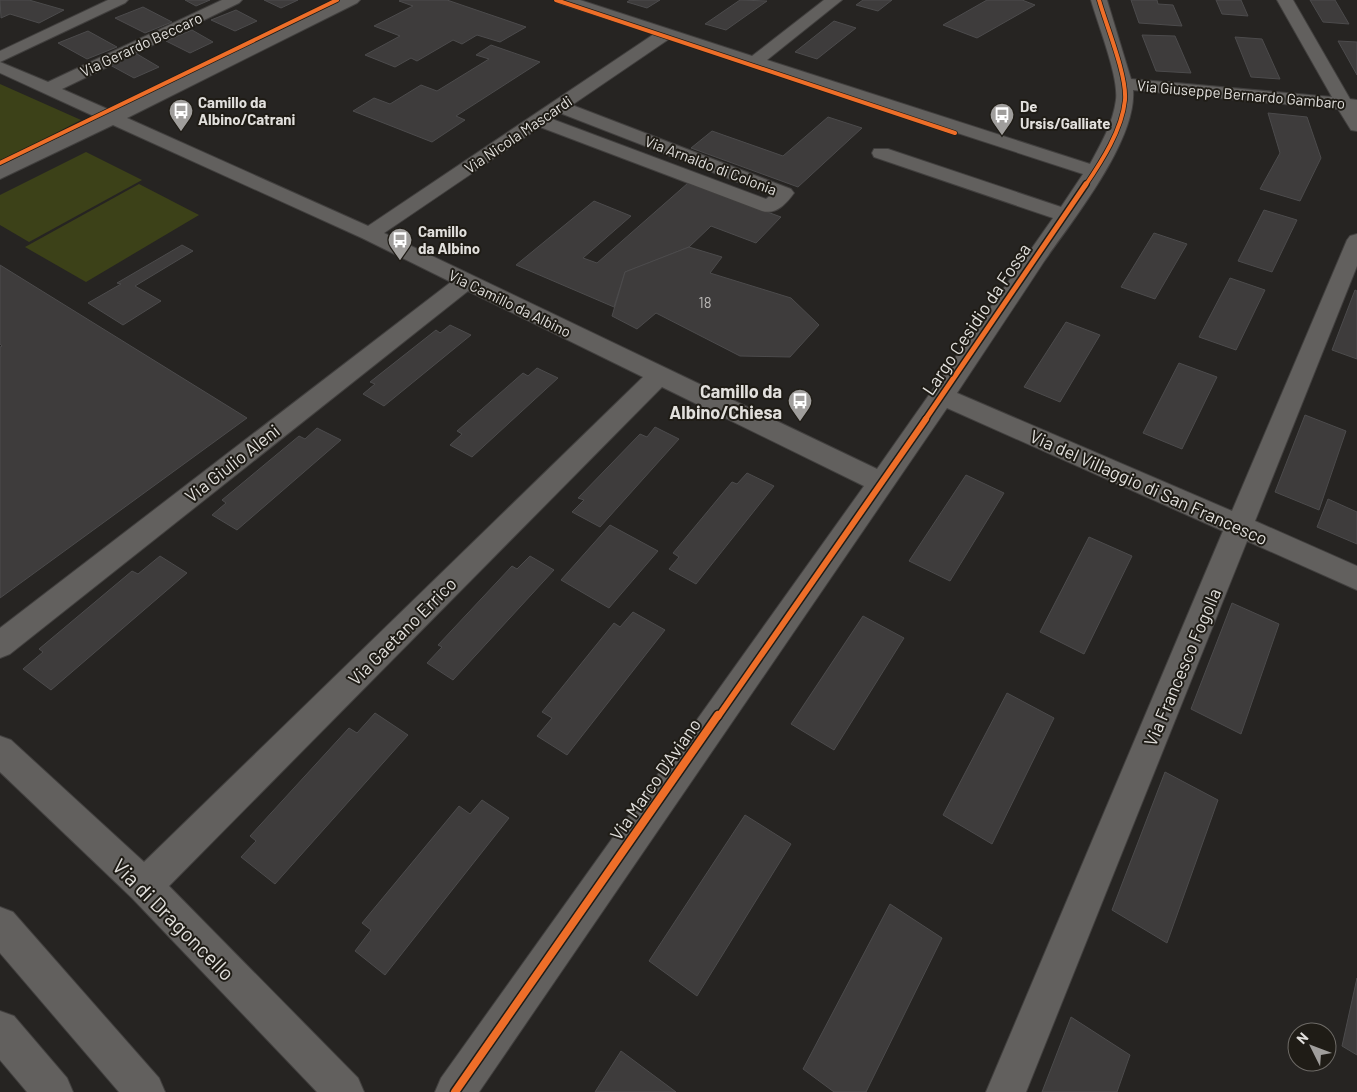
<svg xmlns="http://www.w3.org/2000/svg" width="1357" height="1092" font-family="Barlow,sans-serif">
  <rect width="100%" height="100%" fill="#262422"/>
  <!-- green -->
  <g fill="#3c4118">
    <path d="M0,84L81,120L0,162Z"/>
    <path d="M86,152L142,180L29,242L0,225V195Z"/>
    <path d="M139,184L199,215L86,282L25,247Z"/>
  </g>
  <!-- building -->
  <g fill="#3e3c3c" stroke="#4c4b4c">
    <path d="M0,0H29L64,10L39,23L10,14L1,18Z"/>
    <path d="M185,0H210L196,6Z"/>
    <path d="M264,0H298L281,8Z"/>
    <path d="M401,0H447L526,27L500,42L477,35L462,44L453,40L417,61L411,58L395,67L365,55L400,36L374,26L413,6L399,1Z"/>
    <path d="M630,0H660L647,8L627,2Z"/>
    <path d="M740,0L767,1L726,30L705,24Z"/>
    <path d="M863,0H892L878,11L856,5Z"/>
    <path d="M987,0H1022L1035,5L977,38L943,25Z"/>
    <path d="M1131,0H1157L1158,4L1173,5L1182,26L1139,23Z"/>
    <path d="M1216,0H1241L1248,16L1222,14Z"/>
    <path d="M1310,0H1335L1349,24L1323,22Z"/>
    <path d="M143,7L172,22L145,33L115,18Z"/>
    <path d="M236,10L257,21L235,31L211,20Z"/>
    <path d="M834,21L856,28L817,59L795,52Z"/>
    <path d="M192,30L213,42L190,53L166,41Z"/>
    <path d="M88,31L117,47L87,59L58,43Z"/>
    <path d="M1142,35L1175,36L1191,73L1156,71Z"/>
    <path d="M1235,37L1262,39L1280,79L1251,77Z"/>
    <path d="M1338,41L1357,42V75Z"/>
    <path d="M491,45L540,62L456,116L465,120L432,142L353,111L374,98L390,104L421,85L437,91L489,59L476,55Z"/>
    <path d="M137,54L159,67L134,78L110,65Z"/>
    <path d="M1268,113L1307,117L1321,158L1300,201L1260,189L1280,153Z"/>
    <path d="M828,117L862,128L798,187L691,148L712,131L783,156Z"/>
    <path d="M688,183L781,217L756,243L711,226L689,247L625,272L614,307L516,265L594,201L631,216L583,258L597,263Z"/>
    <path d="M1264,210L1297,220L1272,272L1238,261Z"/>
    <path d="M1154,233L1187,244L1155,299L1121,287Z"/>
    <path d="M182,245L193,251L135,286L161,301L123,325L88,303L121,284L117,283Z"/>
    <path d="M689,247L722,257L710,273L791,298L819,325L790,357L740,356L656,313L637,329L612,316L625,272Z"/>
    <path d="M0,265L247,418L0,598V347L2,346L0,344Z"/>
    <path d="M1230,278L1265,290L1236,350L1199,337Z"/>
    <path d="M1355,290L1357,291V359L1332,350Z"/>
    <path d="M1066,322L1100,335L1060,402L1024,387Z"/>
    <path d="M450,325L471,335L384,406L363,394L375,384L370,382L436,330L440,333Z"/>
    <path d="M1179,363L1217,377L1182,449L1143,433Z"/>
    <path d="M537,368L558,378L472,457L450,445L462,434L457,431L523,373L528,376Z"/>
    <path d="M1305,415L1346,431L1319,510L1275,492Z"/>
    <path d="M655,427L679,439L600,527L572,512L584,500L578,498L640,434L647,437Z"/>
    <path d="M317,428L341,440L237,530L212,515L226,503L222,500L299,436L305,439Z"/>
    <path d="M747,473L774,486L696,584L669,569L679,557L673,553L732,482L737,484Z"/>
    <path d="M966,475L1004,493L950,581L909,561Z"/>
    <path d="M1328,499L1357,512V544L1317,527Z"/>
    <path d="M610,525L658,551L609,608L561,580Z"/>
    <path d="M1089,537L1132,556L1084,654L1040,632Z"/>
    <path d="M160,556L187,573L51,690L23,669L43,652L39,649L132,571L138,574Z"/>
    <path d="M530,556L554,570L453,680L427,663L442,647L438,645L512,566L517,569Z"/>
    <path d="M1232,603L1279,624L1241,734L1191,709Z"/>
    <path d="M633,612L665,630L567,755L537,736L552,718L542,712L614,623L620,627Z"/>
    <path d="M863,616L904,638L834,750L791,724Z"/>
    <path d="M1007,693L1054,718L992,844L943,815Z"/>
    <path d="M375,713L408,735L275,884L241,857L256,841L250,836L349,728L357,733Z"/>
    <path d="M1165,772L1218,800L1167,943L1112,910Z"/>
    <path d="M482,800L509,818L385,975L355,951L371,930L362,923L459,806L470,814Z"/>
    <path d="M745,815L791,844L697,996L649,961Z"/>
    <path d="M890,904L942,938L866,1092H834L803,1069Z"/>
    <path d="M1357,978V1055L1342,1046Z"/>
    <path d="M1071,1017L1130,1055L1117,1092H1042Z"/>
    <path d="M621,1051L676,1092H595Z"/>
  </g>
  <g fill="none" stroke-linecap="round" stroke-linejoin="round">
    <defs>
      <g id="minor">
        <path d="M108,0H128L125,3L0,62L48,82L222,0H242L239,3L62,89L112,111L340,0H360L357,3L127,118L368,226L654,34L559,3L556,0H580L752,56L824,0H842L767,60L1090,164C1101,144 1113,123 1116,100C1119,77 1098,25 1091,0H1107L1131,79L1332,97L1277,0H1293L1350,99L1357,100V131L1351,130L1338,109L1133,90C1137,141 1072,221 1043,263C1015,306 986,349 957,393L1232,511L1347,240L1350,236L1357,234V266L1255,521L1357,566V590L1247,541L1026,1092H986L1223,531L947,408L479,1092H435L441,1078L864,486L662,387L169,886L358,1078L364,1092H317L132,898L0,772V736L11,740L144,862L643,377L468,291L10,654L0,658V628L451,282L362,238L113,125L0,179V166L98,118L0,73V51ZM669,39L1083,174L1061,207L888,149H874L872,153L874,157L1053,218L877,469L384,233L540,127L762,211C776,215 786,204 794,193L791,189L572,105ZM560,113L771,195L766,199L552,119Z"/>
        <path d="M0,907L13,912L159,1078L165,1092H119L0,953Z"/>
        <path d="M0,1011L14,1016L67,1078L73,1092H27L0,1060Z"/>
      </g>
    </defs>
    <!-- minor casing -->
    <use href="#minor" stroke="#413f3e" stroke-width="2"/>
    <!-- minor -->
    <use href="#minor" fill="#62605e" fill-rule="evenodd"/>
    <defs>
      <g id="cycleway-far3">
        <path d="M556,0L955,133"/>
        <path d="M0,163L337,0"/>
        <path d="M1085,186C1102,161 1122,130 1125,100C1127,75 1106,25 1099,0"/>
      </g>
      <path id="cycleway-far2" d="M925,420L1086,184"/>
      <path id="cycleway-far1" d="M718,717L926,419"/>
      <path id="cycleway" d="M455,1092L718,715"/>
    </defs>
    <!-- cycleway-far3 casing -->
    <use href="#cycleway-far3" stroke="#1f1c16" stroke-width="5.5"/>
    <!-- cycleway-far2 casing -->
    <use href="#cycleway-far2" stroke="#1f1c16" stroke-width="8"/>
    <!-- cycleway-far1 casing -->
    <use href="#cycleway-far1" stroke="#1f1c16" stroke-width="9"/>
    <!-- cycleway casing -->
    <use href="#cycleway" stroke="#1f1c16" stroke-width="11"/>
    <!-- cycleway-far3 -->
    <use href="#cycleway-far3" stroke="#ee6e29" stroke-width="4"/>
    <!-- cycleway-far2 -->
    <use href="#cycleway-far2" stroke="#ee6e29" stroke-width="5"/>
    <!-- cycleway-far1 -->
    <use href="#cycleway-far1" stroke="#ee6e29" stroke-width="6"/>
    <!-- cycleway -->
    <use href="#cycleway" stroke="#ee6e29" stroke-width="8"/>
  </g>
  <!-- icons -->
  <defs>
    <symbol id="bus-pin" viewBox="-11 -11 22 30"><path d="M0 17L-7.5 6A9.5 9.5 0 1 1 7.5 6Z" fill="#a09e9c" stroke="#1f1c16"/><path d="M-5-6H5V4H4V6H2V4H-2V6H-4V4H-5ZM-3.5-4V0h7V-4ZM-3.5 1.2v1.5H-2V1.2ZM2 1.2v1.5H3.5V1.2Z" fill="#fff"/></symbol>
  </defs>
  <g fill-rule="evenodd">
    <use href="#bus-pin" x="167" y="97" width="28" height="38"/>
    <use href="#bus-pin" x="988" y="101" width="28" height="38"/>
    <use href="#bus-pin" x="386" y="226" width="28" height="38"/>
    <use href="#bus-pin" x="786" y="387" width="28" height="38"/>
  </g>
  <g text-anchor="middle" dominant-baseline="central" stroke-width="4" stroke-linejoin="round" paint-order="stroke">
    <!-- far-street labels -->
    <g font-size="15" fill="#e2e0dd" stroke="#1f1c16">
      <text transform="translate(141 44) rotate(-25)">Via Gerardo Beccaro</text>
      <text transform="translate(1241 94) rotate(5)">Via Giuseppe Bernardo Gambaro</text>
      <text transform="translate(518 134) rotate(-34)">Via Nicola Mascardi</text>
      <text transform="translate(711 165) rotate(21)">Via Arnaldo di Colonia</text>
      <text transform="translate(510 303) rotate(26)">Via Camillo da Albino</text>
    </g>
    <!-- far-poi labels -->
    <g font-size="15" font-weight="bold" fill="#e2e0dd" stroke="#1f1c16" text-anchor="start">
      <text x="198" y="102">Camillo da<tspan x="198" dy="17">Albino/Catrani</tspan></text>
      <text x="1020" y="106">De<tspan x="1020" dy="17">Ursis/Galliate</tspan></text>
      <text x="418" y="231">Camillo<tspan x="418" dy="17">da Albino</tspan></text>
    </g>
    <!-- number labels -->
    <g font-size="15" fill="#b9b7b5">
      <text x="705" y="302">18</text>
    </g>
    <!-- street labels -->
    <g font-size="18" fill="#e2e0dd" stroke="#1f1c16">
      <text transform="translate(976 319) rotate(-56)">Largo Cesidio da Fossa</text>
      <text transform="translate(232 463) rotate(-38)">Via Giulio Aleni</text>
      <text transform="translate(1149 487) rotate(24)">Via del Villaggio di San Francesco</text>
      <text transform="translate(402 631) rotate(-45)">Via Gaetano Errico</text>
      <text transform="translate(1182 667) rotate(-67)">Via Francesco Fogolla</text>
      <text transform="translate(655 779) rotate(-55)">Via Marco D'Aviano</text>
    </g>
    <!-- poi labels -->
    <g font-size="18" font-weight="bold" fill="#e2e0dd" stroke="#1f1c16" text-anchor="end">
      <text x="782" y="391">Camillo da<tspan x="782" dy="21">Albino/Chiesa</tspan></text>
    </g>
    <!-- near-street labels -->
    <g font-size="21" fill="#e2e0dd" stroke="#1f1c16">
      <text transform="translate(174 919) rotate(45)">Via di Dragoncello</text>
    </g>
  </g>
  <!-- north arrow -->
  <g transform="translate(1312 1047) rotate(312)"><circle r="24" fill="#1f1c16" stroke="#6d6a66"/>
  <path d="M0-4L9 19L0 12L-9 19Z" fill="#a09e9c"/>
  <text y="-8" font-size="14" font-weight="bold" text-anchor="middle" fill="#e2e0dd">N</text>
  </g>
</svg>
